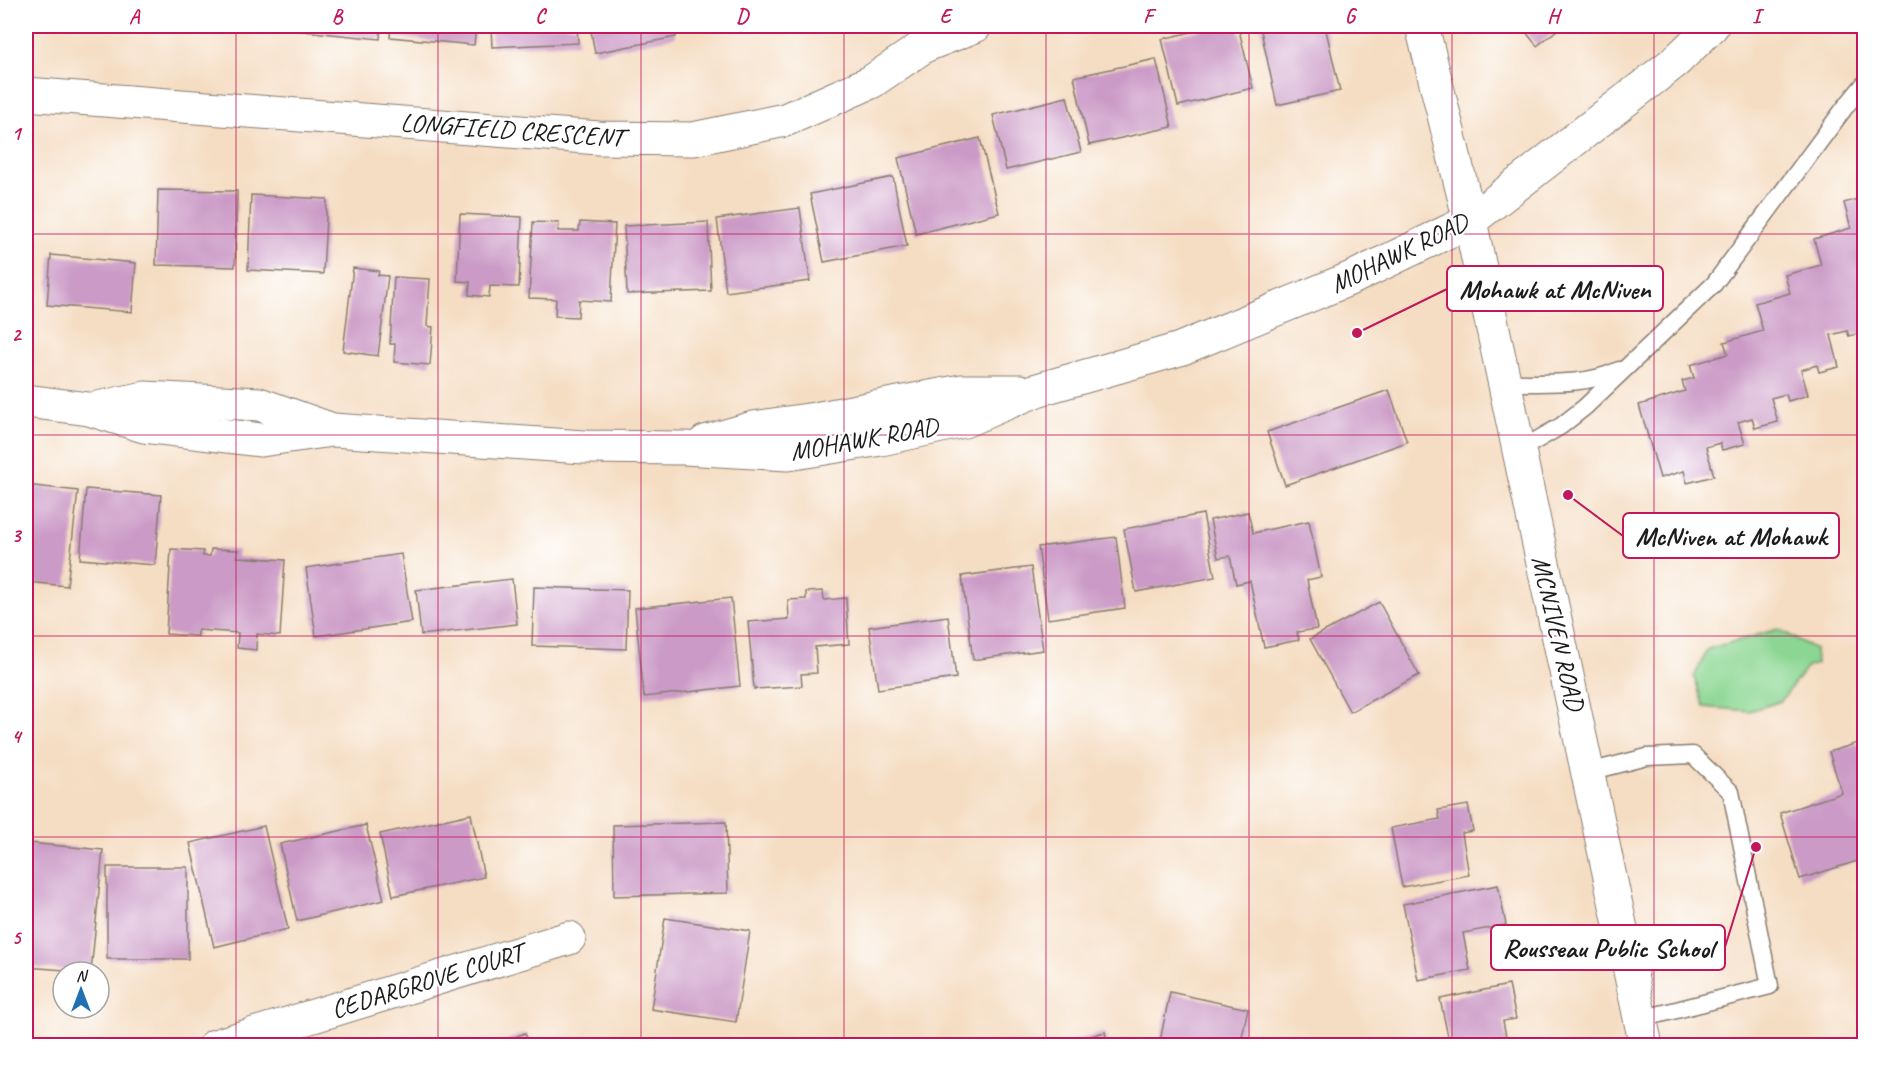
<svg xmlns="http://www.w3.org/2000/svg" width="1890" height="1071" font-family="Caveat,sans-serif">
  <rect width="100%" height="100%" fill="#fff"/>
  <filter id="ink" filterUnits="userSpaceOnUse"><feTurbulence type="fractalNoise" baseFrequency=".0167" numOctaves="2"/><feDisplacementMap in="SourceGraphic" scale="12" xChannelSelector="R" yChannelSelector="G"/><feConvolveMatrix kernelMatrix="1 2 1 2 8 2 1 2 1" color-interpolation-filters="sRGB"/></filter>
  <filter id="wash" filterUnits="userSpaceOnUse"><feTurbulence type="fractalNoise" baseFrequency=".008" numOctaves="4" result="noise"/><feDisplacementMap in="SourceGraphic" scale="24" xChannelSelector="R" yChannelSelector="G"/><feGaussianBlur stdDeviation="1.35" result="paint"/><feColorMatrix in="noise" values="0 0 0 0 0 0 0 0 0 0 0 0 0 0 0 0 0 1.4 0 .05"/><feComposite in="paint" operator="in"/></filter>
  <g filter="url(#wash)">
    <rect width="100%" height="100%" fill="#f5ddc3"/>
    <!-- green -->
    <path fill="#8bd692" stroke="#547957" stroke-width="1.5" d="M1778,629L1815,649L1816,664L1806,668L1781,701L1750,711L1704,707L1694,677L1708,649Z"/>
    <g id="blocks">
      <!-- building -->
      <g fill="#cb9ac6">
        <path d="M293,26H381L380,39L293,30Z"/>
        <path d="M391,26H476L474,45L390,37Z"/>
        <path d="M491,26H577L578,43L492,47Z"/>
        <path d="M590,26H673L676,37L595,53Z"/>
        <path d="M1216,26H1238L1253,88L1178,106L1162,39Z"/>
        <path d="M1260,26H1325L1340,91L1277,105Z"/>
        <path d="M1521,26H1562L1537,46Z"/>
        <path d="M1156,59L1172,127L1089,145L1074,77Z"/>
        <path d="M1067,97L1081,152L1006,170L993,115Z"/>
        <path d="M980,138L999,213L916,234L898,158Z"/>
        <path d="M893,177L907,246L824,262L810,194Z"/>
        <path d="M158,190L237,191L235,267L156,265Z"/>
        <path d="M251,195L327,199L323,274L248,270Z"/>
        <path d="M1864,197V297L1861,298L1864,311V332L1849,336L1847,331L1831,335L1839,367L1819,372L1817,365L1801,370L1808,395L1788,401L1786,394L1771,398L1778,422L1755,428L1752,418L1738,422L1745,444L1722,450L1720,443L1706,447L1714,476L1687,483L1684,471L1660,478L1639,405L1685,391L1682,381L1694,378L1690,365L1728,354L1724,342L1763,331L1755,303L1790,293L1785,275L1821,265L1814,239L1851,228L1844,203Z"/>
        <path d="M800,208L810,281L726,292L717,219Z"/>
        <path d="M460,214L522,217L519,287L490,286L489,297L469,295L470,282L457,281Z"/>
        <path d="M533,222L559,223L558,231H579L580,222L615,224L611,302L579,300L578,317L555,316L556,299L529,298Z"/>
        <path d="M708,222L711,291L627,294L624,226Z"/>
        <path d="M51,255L136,263L132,312L47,305Z"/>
        <path d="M353,268L379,271L378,275L388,276L378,356L343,351Z"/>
        <path d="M394,277L430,279L427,326L433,327L430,365L394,362L395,344H390Z"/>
        <path d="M1389,390L1407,442L1285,485L1267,432Z"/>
        <path d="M26,485L78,491L67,586L26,582Z"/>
        <path d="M86,489L161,495L155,565L80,559Z"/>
        <path d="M1248,512L1253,533L1309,521L1321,577L1307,580L1317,629L1297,632L1299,640L1264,647L1250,581L1236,584L1230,556L1218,558L1210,520Z"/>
        <path d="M1203,514L1215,577L1136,592L1124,529Z"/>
        <path d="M1116,537L1125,608L1048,619L1038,547Z"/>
        <path d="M171,549L203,551V556H210L211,549L238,550L237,557L285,560L280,636L257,634L256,650L237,648L238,633L198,630V636L166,634Z"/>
        <path d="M401,554L412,622L316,636L306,568Z"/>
        <path d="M1031,567L1043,650L973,660L962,576Z"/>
        <path d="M512,579L517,624L421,635L416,590Z"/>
        <path d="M534,587L628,590L626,649L532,646Z"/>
        <path d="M823,591L824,600L846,598L849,644L815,647L817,673L801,674L802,686L754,689L748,622L789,619L788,600L806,599V592Z"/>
        <path d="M731,598L740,686L644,697L635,608Z"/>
        <path d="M1379,602L1419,675L1350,712L1310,639Z"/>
        <path d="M948,616L956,678L878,689L869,627Z"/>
        <path d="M1864,741V859L1800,879L1780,813L1842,793L1829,752Z"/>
        <path d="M1468,805L1473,831L1462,833L1469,875L1402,887L1391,828L1440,819L1438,810Z"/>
        <path d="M471,814L484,877L393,896L380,834Z"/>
        <path d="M726,822L728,893L614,896L613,825Z"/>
        <path d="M366,825L384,900L297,921L280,844Z"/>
        <path d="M264,826L288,929L214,947L190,843Z"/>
        <path d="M29,843L103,850L91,972L26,967V880Z"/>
        <rect x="107" y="867" width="81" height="92"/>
        <path d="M1498,885L1506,925L1463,933L1470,970L1418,980L1403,904Z"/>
        <path d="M665,918L750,931L736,1022L651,1009Z"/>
        <path d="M1509,985L1516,1019L1503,1021L1508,1046H1450L1440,999Z"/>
        <path d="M1170,992L1248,1009L1240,1046H1159Z"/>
        <path d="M1105,1032L1108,1046H1059L1058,1045Z"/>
        <path d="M525,1033L530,1046H493V1045Z"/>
      </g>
    </g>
  </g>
  <g filter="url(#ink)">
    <use href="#blocks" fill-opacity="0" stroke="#887c70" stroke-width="1.5"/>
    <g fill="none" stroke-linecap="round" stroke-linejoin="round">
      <defs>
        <g id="service">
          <path d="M1504,383C1541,382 1584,387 1619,370"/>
          <path d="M1518,451L1561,426L1585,407L1714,284L1846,106L1864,84"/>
          <path d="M1589,772L1647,757L1693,755L1731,792L1770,986L1641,1019"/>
        </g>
        <g id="minor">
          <path d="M1422,26L1470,221"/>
          <path d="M26,94L599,138L693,139L785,120L871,82L924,46L975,26"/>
          <path d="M215,1046L569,938"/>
        </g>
        <g id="secondary">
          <path d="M1470,221L1646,1046"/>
          <path d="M26,401L89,409L144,426L261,440L333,430L584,447L684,448L788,454L881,439L964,421L1037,390L1180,349L1354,277L1470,221L1676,61L1712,26"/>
          <path d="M93,409L145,398L259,404L327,428"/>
          <path d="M705,442L753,428L815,419L962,391H1020"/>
        </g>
      </defs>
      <!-- service casing -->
      <use href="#service" stroke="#887c70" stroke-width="19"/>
      <!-- minor casing -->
      <use href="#minor" stroke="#887c70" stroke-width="35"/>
      <!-- secondary casing -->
      <use href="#secondary" stroke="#887c70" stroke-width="35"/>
      <!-- service -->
      <use href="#service" stroke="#fff" stroke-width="16"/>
      <!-- minor -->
      <use href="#minor" stroke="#fff" stroke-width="33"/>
      <!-- secondary -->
      <use href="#secondary" stroke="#fff" stroke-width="33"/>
    </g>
  </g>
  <!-- grid -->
  <path fill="none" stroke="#c2185b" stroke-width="1.5" stroke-opacity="0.55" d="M236,26V1046M438,26V1046M641,26V1046M844,26V1046M1046,26V1046M1249,26V1046M1452,26V1046M1654,26V1046M26,234H1864M26,435H1864M26,636H1864M26,837H1864"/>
  <g text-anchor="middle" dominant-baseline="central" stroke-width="4.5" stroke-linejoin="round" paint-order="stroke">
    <!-- street labels -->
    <g font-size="26" fill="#1c1c1c" stroke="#fff">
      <text transform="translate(512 130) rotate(4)">LONGFIELD CRESCENT</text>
      <text transform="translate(1399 253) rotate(-26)">MOHAWK ROAD</text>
      <text transform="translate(864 439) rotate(-10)">MOHAWK ROAD</text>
      <text transform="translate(1558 633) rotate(77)">MCNIVEN ROAD</text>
      <text transform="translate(427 981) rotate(-17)">CEDARGROVE COURT</text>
    </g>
  </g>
  <!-- callouts -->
  <path fill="none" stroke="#c2185b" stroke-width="2" d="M1357 333L1447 289M1568 495L1623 536M1756 847L1725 947"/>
  <g fill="#c2185b" stroke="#fff" stroke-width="2">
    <circle cx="1357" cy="333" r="6"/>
    <circle cx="1568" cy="495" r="6"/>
    <circle cx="1756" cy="847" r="6"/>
  </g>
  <g fill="#fff" stroke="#c2185b" stroke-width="2">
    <rect x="1447" y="266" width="216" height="45" rx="6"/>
    <rect x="1623" y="513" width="216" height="45" rx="6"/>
    <rect x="1491" y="925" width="234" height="45" rx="6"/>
  </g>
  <g font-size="27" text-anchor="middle" font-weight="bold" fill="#1c1c1c">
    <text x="1555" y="298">Mohawk at McNiven</text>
    <text x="1731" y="545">McNiven at Mohawk</text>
    <text x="1608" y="957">Rousseau Public School</text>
  </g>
  <!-- margin -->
  <rect width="1890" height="1071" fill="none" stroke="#fff" stroke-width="66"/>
  <!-- north arrow -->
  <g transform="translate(81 990)"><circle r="28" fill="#ffffff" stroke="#a4a4a4" stroke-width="1.5"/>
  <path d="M0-4.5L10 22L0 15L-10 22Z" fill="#1f6fb2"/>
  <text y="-9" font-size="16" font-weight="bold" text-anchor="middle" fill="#1c1c1c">N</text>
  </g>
  <rect x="33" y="33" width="1824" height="1005" fill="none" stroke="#c2185b" stroke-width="2"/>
  <g font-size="20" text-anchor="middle" font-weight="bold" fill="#c2185b">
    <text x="134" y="23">A</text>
    <text x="337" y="23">B</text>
    <text x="540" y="23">C</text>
    <text x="742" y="23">D</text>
    <text x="945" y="23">E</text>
    <text x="1148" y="23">F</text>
    <text x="1350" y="23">G</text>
    <text x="1553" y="23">H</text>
    <text x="1756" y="23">I</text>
    <text x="16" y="140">1</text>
    <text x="16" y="341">2</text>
    <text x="16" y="542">3</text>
    <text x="16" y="743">4</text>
    <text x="16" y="944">5</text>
  </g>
</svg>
